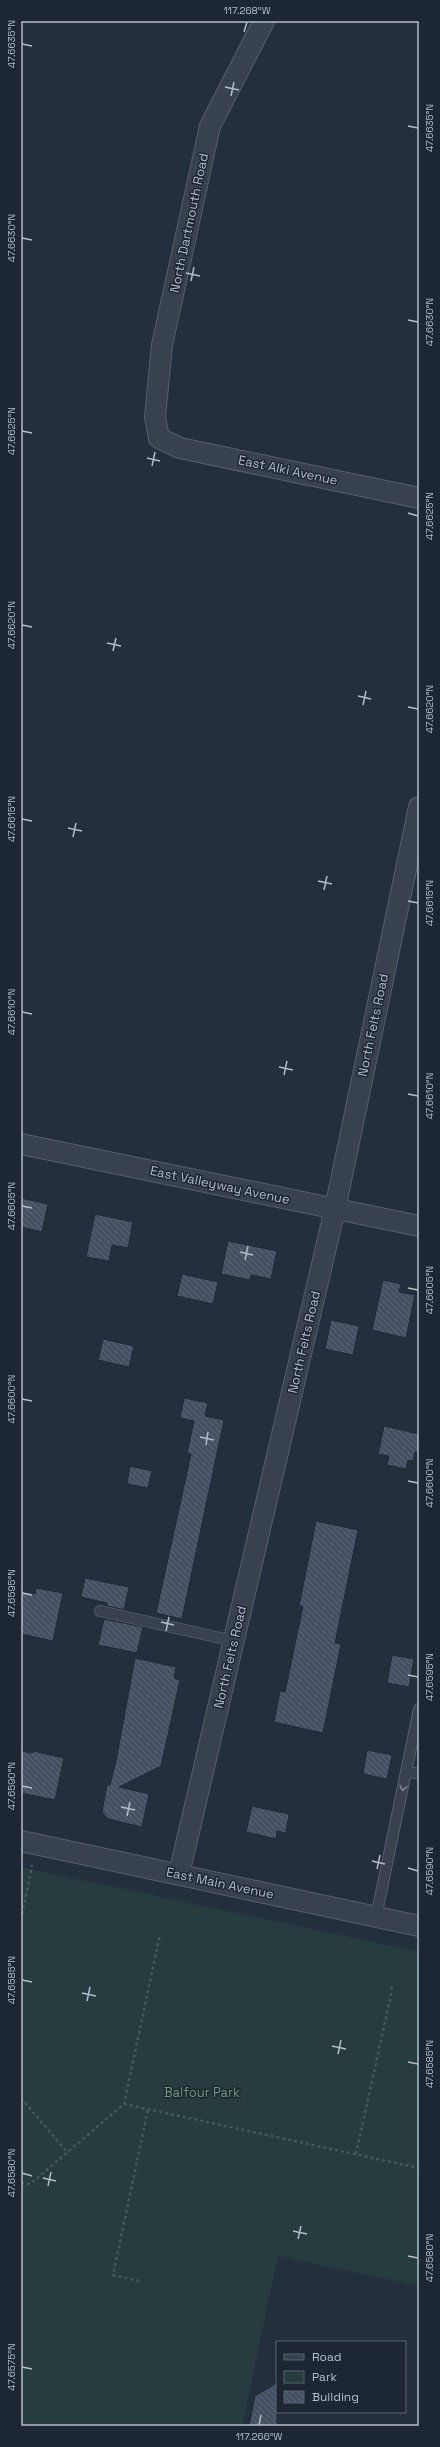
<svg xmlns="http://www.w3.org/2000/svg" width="440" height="2447" font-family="'Space Grotesk',sans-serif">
  <defs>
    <pattern id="building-back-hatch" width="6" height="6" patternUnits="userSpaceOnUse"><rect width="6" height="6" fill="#455162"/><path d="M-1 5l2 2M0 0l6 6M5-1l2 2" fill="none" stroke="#5d6877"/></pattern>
  </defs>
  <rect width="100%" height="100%" fill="#242f3e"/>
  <!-- park -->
  <path fill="#263c3f" d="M21,1867L419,1952V2286L278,2256L242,2426H21Z"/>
  <!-- building -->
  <g fill="url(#building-back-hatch)" stroke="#1f2835">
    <path d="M21,1198L48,1204L42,1232L21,1227Z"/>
    <path d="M95,1214L133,1222L128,1248L112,1245L109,1261L86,1257Z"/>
    <path d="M228,1241L277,1251L271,1279L251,1275L250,1280L221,1274Z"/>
    <path d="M182,1274L218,1282L213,1304L177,1296Z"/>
    <path d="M383,1280L401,1284L399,1292L415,1295L406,1338L372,1330Z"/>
    <path d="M331,1320L359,1326L353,1355L325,1349Z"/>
    <path d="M103,1339L134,1346L129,1367L98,1360Z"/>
    <path d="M184,1398L208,1403L205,1416L224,1420L182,1619L156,1613L191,1454L187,1453L194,1421L180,1418Z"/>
    <path d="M384,1426L419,1434V1453L415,1452L413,1461L408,1460L406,1469L387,1465L389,1456L378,1454Z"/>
    <path d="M130,1466L152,1471L148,1488L127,1484Z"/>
    <path d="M316,1521L358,1530L335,1643L341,1644L323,1733L274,1722L280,1691L285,1692L303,1606H299Z"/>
    <path d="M85,1578L129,1587L124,1610L145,1614L107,1606V1603L81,1597Z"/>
    <path d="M36,1588L63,1593L53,1641L21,1634V1591L35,1594Z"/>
    <path d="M104,1619L143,1627L137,1653L98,1645Z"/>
    <path d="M392,1655L414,1659L409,1687L387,1683Z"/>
    <path d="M135,1658L176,1667L174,1678L180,1680L161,1766L119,1787L149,1794L142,1827L108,1819L102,1812L107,1785H110L116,1761Z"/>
    <path d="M367,1750L392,1755L387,1779L363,1774Z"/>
    <path d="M21,1751L32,1753L33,1751L64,1758L55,1800L21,1793Z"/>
    <path d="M252,1806L289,1814L286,1833L277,1831L276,1839L246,1832Z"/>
    <path d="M277,2383V2426H249L255,2396Z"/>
  </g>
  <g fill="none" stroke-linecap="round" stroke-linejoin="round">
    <defs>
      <g id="service">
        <path d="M100,1611L234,1641"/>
        <path d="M406,1771L419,1774"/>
        <path d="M376,1917L419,1709"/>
      </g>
      <g id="minor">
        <path d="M264,21L210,126L162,345L155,417L159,438L180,448L419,498"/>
        <path d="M21,1144L419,1226"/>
        <path d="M21,1841L419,1926"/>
        <path d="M179,1874L335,1209L419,807"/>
      </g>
    </defs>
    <!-- service casing -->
    <use href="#service" stroke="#565f6c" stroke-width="12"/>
    <!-- minor casing -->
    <use href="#minor" stroke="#565f6c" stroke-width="22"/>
    <!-- path -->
    <g stroke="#44595c" stroke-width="2.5" stroke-dasharray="3 3" stroke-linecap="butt">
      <path d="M21,1920L32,1865"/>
      <path d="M21,2098L67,2152"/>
      <path d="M124,2104L419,2168"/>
      <path d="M356,2154L392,1990L391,1986"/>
      <path d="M21,2183L30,2184L124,2104L160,1934"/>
      <path d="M139,2281L113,2275L148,2109"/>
    </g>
    <!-- service -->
    <use href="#service" stroke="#38414e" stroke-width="10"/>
    <!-- minor -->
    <use href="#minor" stroke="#38414e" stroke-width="20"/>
  </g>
  <!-- one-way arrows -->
  <defs><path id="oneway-chevron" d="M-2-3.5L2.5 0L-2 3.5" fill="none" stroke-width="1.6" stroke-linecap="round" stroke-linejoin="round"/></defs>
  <use stroke="#7c8592" href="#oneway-chevron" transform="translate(403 1788) rotate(102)"/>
  <!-- ticks -->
  <path fill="none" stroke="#b4bcc9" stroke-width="1.5" d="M244,32L247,22M22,44L32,46M225,87L239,90M231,96L234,82M408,126L418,128M22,238L32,240M186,273L200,276M191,281L194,267M408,320L418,322M22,431L32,433M147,458L160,461M152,466L155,452M408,513L418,516M22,625L32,627M107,643L121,646M113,651L116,638M358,696L371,699M363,705L366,691M408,707L418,709M22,819L32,821M68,828L82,831M73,837L76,823M318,881L332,884M324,890L327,876M408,901L418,903M22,1012L32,1014M279,1067L293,1070M284,1075L287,1061M408,1094L418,1096M22,1206L32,1208M240,1252L253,1255M245,1260L248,1246M408,1288L418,1290M22,1399L32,1401M200,1437L214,1440M206,1445L208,1432M408,1481L418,1483M22,1593L32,1595M161,1622L174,1625M166,1631L169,1617M408,1675L418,1677M22,1786L32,1788M121,1807L135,1810M127,1816L130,1802M372,1861L385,1864M408,1868L418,1871M377,1869L380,1855M22,1980L32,1982M82,1993L96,1996M87,2001L90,1987M332,2046L346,2049M338,2054L341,2040M408,2062L418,2064M22,2173L32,2176M43,2178L56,2181M48,2186L51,2172M293,2231L307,2234M298,2239L301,2226M408,2256L418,2258M22,2367L32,2369M259,2425L261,2415"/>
  <g text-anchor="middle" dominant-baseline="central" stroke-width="3" stroke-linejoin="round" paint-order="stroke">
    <!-- street labels -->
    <g font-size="13" fill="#b4bcc9" stroke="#1d2633">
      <text transform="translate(189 223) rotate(-78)">North Dartmouth Road</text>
      <text transform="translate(288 470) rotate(12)">East Alki Avenue</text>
      <text transform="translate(373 1025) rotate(-78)">North Felts Road</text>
      <text transform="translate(220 1185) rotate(12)">East Valleyway Avenue</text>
      <text transform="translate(304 1342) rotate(-77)">North Felts Road</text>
      <text transform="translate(230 1657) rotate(-77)">North Felts Road</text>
      <text transform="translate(220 1883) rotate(12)">East Main Avenue</text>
    </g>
    <!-- park labels -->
    <g font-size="13" fill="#6b9a76" stroke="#1d2633">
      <text x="202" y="2092">Balfour Park</text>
    </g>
  </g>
  <!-- border -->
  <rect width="440" height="2447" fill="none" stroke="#1d2633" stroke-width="44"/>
  <!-- legend -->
  <rect x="276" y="2341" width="130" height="72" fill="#1d2633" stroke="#59626f"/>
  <rect x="284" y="2354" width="20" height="6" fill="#38414e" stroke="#59626f"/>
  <text x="312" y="2361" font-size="12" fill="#b4bcc9">Road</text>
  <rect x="284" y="2371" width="20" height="12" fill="#263c3f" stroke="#59626f"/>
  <text x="312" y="2381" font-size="12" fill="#b4bcc9">Park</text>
  <rect x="284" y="2391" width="20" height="12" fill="url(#building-back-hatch)" stroke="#59626f"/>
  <text x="312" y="2401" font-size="12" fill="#b4bcc9">Building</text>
  <rect x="22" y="22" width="396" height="2403" fill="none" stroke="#b4bcc9" stroke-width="1.5"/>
  <g font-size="10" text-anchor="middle" fill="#b4bcc9">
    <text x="247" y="14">117.268°W</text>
    <text transform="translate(11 44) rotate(-90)" y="4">47.6635°N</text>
    <text transform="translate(429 128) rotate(-90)" y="4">47.6635°N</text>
    <text transform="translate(11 238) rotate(-90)" y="4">47.6630°N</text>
    <text transform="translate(429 322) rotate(-90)" y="4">47.6630°N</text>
    <text transform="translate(11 431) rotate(-90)" y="4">47.6625°N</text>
    <text transform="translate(429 516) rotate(-90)" y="4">47.6625°N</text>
    <text transform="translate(11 625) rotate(-90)" y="4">47.6620°N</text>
    <text transform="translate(429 709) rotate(-90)" y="4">47.6620°N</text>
    <text transform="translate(11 819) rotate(-90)" y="4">47.6615°N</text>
    <text transform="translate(429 903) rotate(-90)" y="4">47.6615°N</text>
    <text transform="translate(11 1012) rotate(-90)" y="4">47.6610°N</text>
    <text transform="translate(429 1096) rotate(-90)" y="4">47.6610°N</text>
    <text transform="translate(11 1206) rotate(-90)" y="4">47.6605°N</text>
    <text transform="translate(429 1290) rotate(-90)" y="4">47.6605°N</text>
    <text transform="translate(11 1399) rotate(-90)" y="4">47.6600°N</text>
    <text transform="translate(429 1483) rotate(-90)" y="4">47.6600°N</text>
    <text transform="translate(11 1593) rotate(-90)" y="4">47.6595°N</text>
    <text transform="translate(429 1677) rotate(-90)" y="4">47.6595°N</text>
    <text transform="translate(11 1786) rotate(-90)" y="4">47.6590°N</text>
    <text transform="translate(429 1871) rotate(-90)" y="4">47.6590°N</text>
    <text transform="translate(11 1980) rotate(-90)" y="4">47.6585°N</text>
    <text transform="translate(429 2064) rotate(-90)" y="4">47.6585°N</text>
    <text transform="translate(11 2173) rotate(-90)" y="4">47.6580°N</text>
    <text transform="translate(429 2258) rotate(-90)" y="4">47.6580°N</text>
    <text transform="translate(11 2367) rotate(-90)" y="4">47.6575°N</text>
    <text x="259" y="2440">117.266°W</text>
  </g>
</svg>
